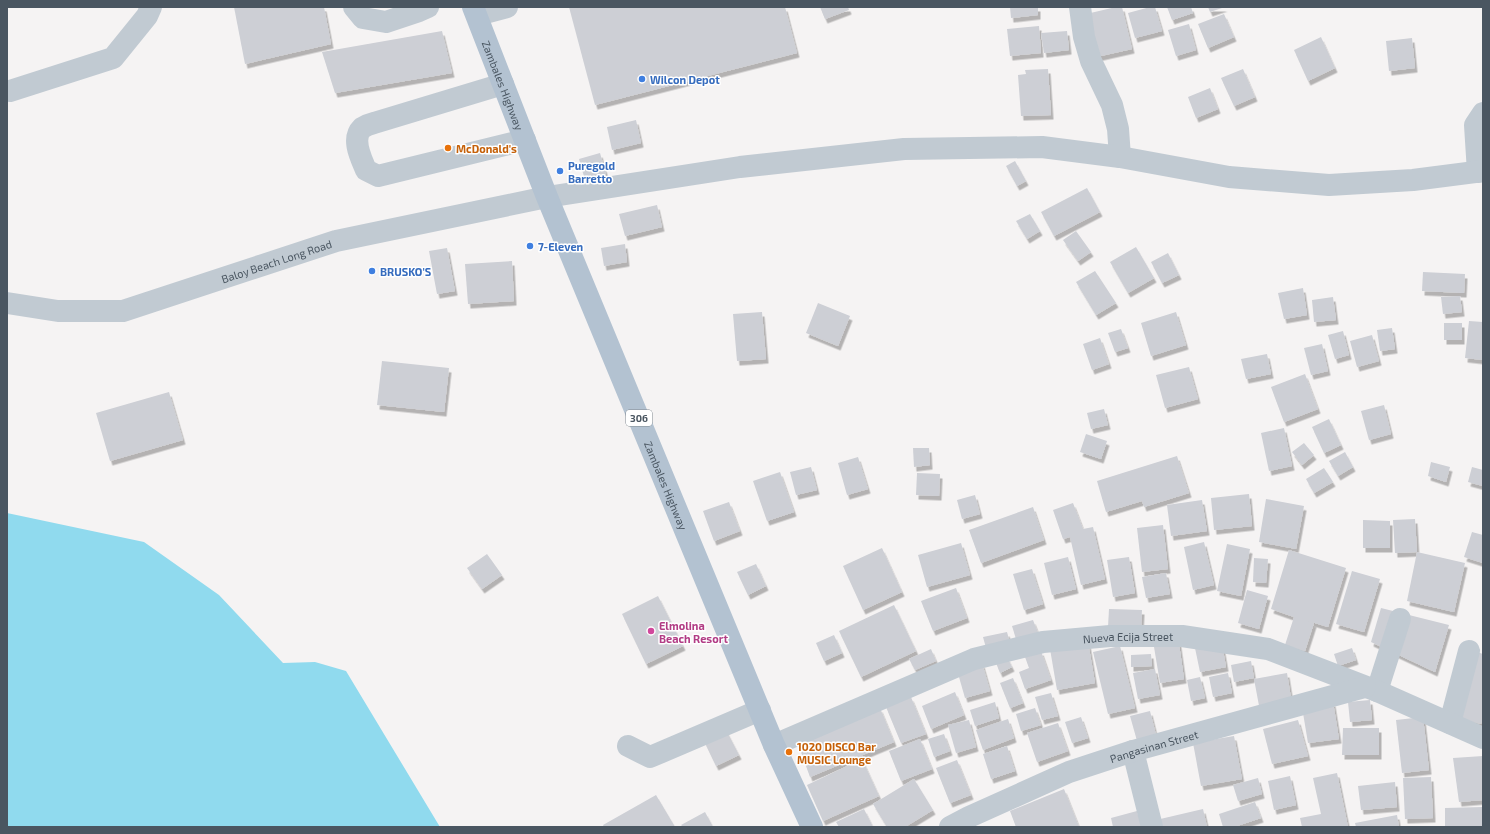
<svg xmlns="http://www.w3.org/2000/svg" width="1490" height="834" font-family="'Exo 2',sans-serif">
  <defs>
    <filter id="shadow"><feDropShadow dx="2.5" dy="4.5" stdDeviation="0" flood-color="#0004"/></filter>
  </defs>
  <rect width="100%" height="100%" fill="#f5f3f3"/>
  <!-- water -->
  <path fill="#90daee" d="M7,513L144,542L219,595L283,663L315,662L346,671L440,827H7Z"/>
  <!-- building -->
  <g fill="#cdcfd5" filter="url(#shadow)">
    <path d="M234,7H324L331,44L245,64Z"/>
    <path d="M569,7H785L797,53L595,105Z"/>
    <path d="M820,7H848L849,10L825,19Z"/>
    <path d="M1010,7H1038V15L1011,18Z"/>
    <path d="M1116,7H1122L1132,49L1092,58L1082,15Z"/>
    <path d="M1150,7H1155L1162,31L1135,38L1128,13Z"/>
    <path d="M1167,7H1191L1193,13L1172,20Z"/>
    <path d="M1208,7H1225L1210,12Z"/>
    <path d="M1224,14L1234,37L1208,48L1198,24Z"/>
    <path d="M1189,24L1196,50L1176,56L1168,30Z"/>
    <path d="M1039,26L1041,53L1010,56L1007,29Z"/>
    <path d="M442,31L452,73L335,93L322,52Z"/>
    <path d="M1067,31L1069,50L1044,53L1041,33Z"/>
    <path d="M1321,37L1335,68L1308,81L1294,50Z"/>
    <path d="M1412,38L1415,68L1389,71L1386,41Z"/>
    <path d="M1048,69L1051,115L1021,116L1018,75L1026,74L1025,70Z"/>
    <path d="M1243,69L1255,97L1234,106L1221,78Z"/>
    <path d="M1210,88L1218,109L1196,118L1188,97Z"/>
    <path d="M636,120L641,143L612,150L607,127Z"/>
    <path d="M600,153L606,174L585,180L579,159Z"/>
    <path d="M1015,161L1026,181L1017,186L1006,166Z"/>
    <path d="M1087,188L1100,212L1054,236L1041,212Z"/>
    <path d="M657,205L662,227L625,236L619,214Z"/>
    <path d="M1030,214L1040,231L1027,239L1016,221Z"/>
    <path d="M1076,231L1091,252L1078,261L1063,240Z"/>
    <path d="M625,244L627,262L604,266L601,248Z"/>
    <path d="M1136,247L1154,278L1128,293L1110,262Z"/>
    <path d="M447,248L455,291L437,294L429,251Z"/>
    <path d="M1168,253L1179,275L1162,283L1151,262Z"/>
    <path d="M512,261L514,301L468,304L465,264Z"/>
    <path d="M1095,271L1116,303L1096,315L1076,282Z"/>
    <path d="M1423,272L1465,274L1464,293L1422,291Z"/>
    <path d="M1303,288L1307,315L1284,319L1278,293Z"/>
    <path d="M1460,296L1462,312L1443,314L1441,297Z"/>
    <path d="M1333,297L1336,320L1314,322L1312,300Z"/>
    <path d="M818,303L850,316L838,346L806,333Z"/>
    <path d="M762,312L766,359L737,361L733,314Z"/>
    <path d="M1176,312L1186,345L1151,356L1141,323Z"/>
    <path d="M1469,321L1483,322V360L1465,358Z"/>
    <rect x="1444" y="323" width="18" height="17"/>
    <path d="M1392,328L1395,349L1380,351L1377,330Z"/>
    <path d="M1121,329L1128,348L1115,352L1108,333Z"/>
    <path d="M1343,331L1349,355L1335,359L1328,335Z"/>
    <path d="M1372,335L1379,361L1357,367L1350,341Z"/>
    <path d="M1100,338L1109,364L1092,370L1083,344Z"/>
    <path d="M1322,344L1328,371L1311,375L1304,348Z"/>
    <path d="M1267,354L1271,374L1246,379L1241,359Z"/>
    <path d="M382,361L449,368L444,412L377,405Z"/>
    <path d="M1189,367L1198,399L1165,408L1156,375Z"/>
    <path d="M1305,374L1318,409L1284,422L1271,387Z"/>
    <path d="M169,392L183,440L110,461L96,413Z"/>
    <path d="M1384,405L1391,434L1369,440L1361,411Z"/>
    <path d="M1104,409L1108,425L1091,429L1087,413Z"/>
    <path d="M1329,419L1341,445L1324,453L1312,427Z"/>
    <path d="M1284,428L1292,466L1269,471L1261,433Z"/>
    <path d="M1086,434L1107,441L1101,459L1080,452Z"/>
    <path d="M1304,443L1314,455L1302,465L1292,452Z"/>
    <path d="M913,448H929L930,465L914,467Z"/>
    <path d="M1345,452L1353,467L1338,476L1329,461Z"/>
    <path d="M1177,456L1189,493L1144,507L1142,501L1106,512L1097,481Z"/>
    <path d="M858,457L868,489L847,495L838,463Z"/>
    <path d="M1431,462L1450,467L1446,482L1428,476Z"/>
    <path d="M811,467L817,490L796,495L790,472Z"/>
    <path d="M1472,467L1483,470V486L1468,482Z"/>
    <path d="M1324,468L1333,482L1314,493L1306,479Z"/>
    <path d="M780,472L794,512L767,521L753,481Z"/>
    <path d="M917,473L940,474L939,496L916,495Z"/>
    <path d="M1249,494L1252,526L1214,530L1211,498Z"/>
    <path d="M975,495L980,514L962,519L957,500Z"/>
    <path d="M1266,499L1304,506L1296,549L1259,542Z"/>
    <path d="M1202,500L1207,531L1171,536L1167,505Z"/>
    <path d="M729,502L740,531L714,541L703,511Z"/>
    <path d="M1073,503L1083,529L1093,527L1105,579L1081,585L1070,537L1063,539L1053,510Z"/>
    <path d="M1033,507L1044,540L981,563L969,530Z"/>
    <path d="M1415,519L1417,552L1395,553L1393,520Z"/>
    <path d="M1363,520L1390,521V548H1363Z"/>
    <path d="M1163,525L1168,569L1142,572L1137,528Z"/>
    <path d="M1472,532L1483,535V563L1464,557Z"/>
    <path d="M1204,542L1214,585L1193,590L1184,547Z"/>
    <path d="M961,543L970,575L927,587L918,555Z"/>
    <path d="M1227,544L1250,549L1241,596L1217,591Z"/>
    <path d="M882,548L902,592L863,610L843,566Z"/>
    <path d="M1289,550L1346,568L1328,627L1305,620L1314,623L1305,651L1285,645L1294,617L1271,609Z"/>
    <path d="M1417,552L1465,563L1454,612L1407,601Z"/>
    <path d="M487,554L502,575L482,589L467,568Z"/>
    <path d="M1068,557L1076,589L1052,595L1044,563Z"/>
    <path d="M1129,557L1135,593L1113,597L1107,560Z"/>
    <path d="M1254,558L1268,559L1266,583L1253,582Z"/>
    <path d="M756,564L766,586L748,595L737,572Z"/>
    <path d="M1032,569L1043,604L1024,610L1013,574Z"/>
    <path d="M1352,571L1380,579L1364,632L1336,624Z"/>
    <path d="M1166,573L1170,594L1146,598L1142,577Z"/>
    <path d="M956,588L967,618L933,631L921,601Z"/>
    <path d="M1247,590L1268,596L1259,629L1238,623Z"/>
    <path d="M658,596L683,646L646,664L622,614Z"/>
    <path d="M894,605L916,651L861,677L839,631Z"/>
    <path d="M1381,608L1449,625L1435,672L1371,642Z"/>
    <path d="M1109,609L1142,610L1141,628L1108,627Z"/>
    <path d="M1033,620L1038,633L1016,639L1012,626Z"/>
    <path d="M1007,632L1010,643L986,648L983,637Z"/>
    <path d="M834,635L842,653L824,661L816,643Z"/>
    <path d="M1178,637L1184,679L1160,683L1153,641Z"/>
    <path d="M1088,642L1095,683L1057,690L1050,649Z"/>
    <path d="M1222,644L1226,667L1200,672L1195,648Z"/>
    <path d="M1120,646L1135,708L1108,714L1093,652Z"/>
    <path d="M1352,648L1356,660L1338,666L1334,654Z"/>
    <path d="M931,649L936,661L915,670L909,659Z"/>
    <path d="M1041,651L1051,680L1025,689L1019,672L1029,668L1025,657Z"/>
    <path d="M1477,652L1483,654V716L1481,724L1458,718Z"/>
    <path d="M1151,654L1152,666L1131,667V655Z"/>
    <path d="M1007,657L1012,667L1000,673L996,663Z"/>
    <path d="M1251,661L1254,678L1234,682L1231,665Z"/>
    <path d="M982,663L990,691L965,698L957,670Z"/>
    <path d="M1155,669L1160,695L1138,699L1133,673Z"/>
    <path d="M1228,673L1232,693L1213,697L1209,677Z"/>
    <path d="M1287,673L1292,705L1260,711L1254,679Z"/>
    <path d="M1200,677L1205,698L1191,701L1187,680Z"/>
    <path d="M1013,678L1023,703L1010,708L1000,683Z"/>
    <path d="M955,692L964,715L931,729L922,706Z"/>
    <path d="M1051,693L1058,716L1042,720L1035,697Z"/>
    <path d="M911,697L926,734L901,743L886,707Z"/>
    <path d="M1370,700L1372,720L1350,722L1348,702Z"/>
    <path d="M995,702L999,718L975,726L970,710Z"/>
    <path d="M1333,702L1339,739L1308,743L1302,707Z"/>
    <path d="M880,708L894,742L810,777L797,741Z"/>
    <path d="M1035,708L1041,725L1021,731L1016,714Z"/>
    <path d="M1150,711L1158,743L1139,748L1130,716Z"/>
    <path d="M1081,717L1088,738L1072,743L1065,722Z"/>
    <path d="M1423,717L1429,770L1402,773L1396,720Z"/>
    <path d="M1008,719L1014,738L983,750L976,730Z"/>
    <path d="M969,720L976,747L956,753L948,725Z"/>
    <path d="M1298,720L1308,756L1272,764L1263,729Z"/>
    <path d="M1058,723L1068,751L1037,762L1027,733Z"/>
    <path d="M1343,728H1379V755H1342Z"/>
    <path d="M726,730L739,755L716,766L704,741Z"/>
    <path d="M944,734L950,751L934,757L928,739Z"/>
    <path d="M1234,736L1242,779L1201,786L1193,743Z"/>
    <path d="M920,739L932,769L901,781L889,751Z"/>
    <path d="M1007,746L1015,771L991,779L983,754Z"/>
    <path d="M1483,756V800L1459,802L1453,758Z"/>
    <path d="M862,759L879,796L823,821L807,785Z"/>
    <path d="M957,760L971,795L950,803L936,768Z"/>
    <path d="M1337,773L1348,827H1302L1300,818L1321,814L1313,778Z"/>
    <path d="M1290,776L1296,805L1274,810L1268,781Z"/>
    <path d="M1431,777L1433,818L1405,819L1403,778Z"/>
    <path d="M1258,778L1262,794L1238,801L1233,785Z"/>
    <path d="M914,779L933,810L905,827H887L873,804Z"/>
    <path d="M1395,782L1397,807L1361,810L1358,786Z"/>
    <path d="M1064,789L1079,827H1016L1010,811Z"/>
    <path d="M656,795L675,827H604L603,825Z"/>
    <path d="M1255,802L1261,818L1234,827H1223L1219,814Z"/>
    <path d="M1483,807V827H1445V808Z"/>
    <path d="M864,809L873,827H839L836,822Z"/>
    <path d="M1203,809L1207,827H1158L1156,820Z"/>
    <path d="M1137,811L1141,827H1113L1111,818Z"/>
    <path d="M705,812L713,827H683L681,825Z"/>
    <path d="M1397,815L1399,827H1356L1355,823Z"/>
  </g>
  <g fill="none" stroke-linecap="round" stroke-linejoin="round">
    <!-- minor -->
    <g stroke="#c1cad2" stroke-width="22">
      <path d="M354,7L363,18L386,22L419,11L428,7"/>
      <path d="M1080,7L1084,37L1091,61L1112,105L1118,129L1120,157"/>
      <path d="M477,15L507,7"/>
      <path d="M503,84L374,123C370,124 365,126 362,128C351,139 361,158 366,170L378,176L525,140"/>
      <path d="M10,91L113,58L147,16L151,7"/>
      <path d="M1478,172L1475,125L1483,113"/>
      <path id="s1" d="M7,303L58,311H123L336,241L547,197L740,167L904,149L1042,147L1120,157L1229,177L1329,185L1413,180L1483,171"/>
      <path d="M1377,691L1400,619"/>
      <path d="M1450,723L1469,651"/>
      <path id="s2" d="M774,745L974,659L1043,642L1110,636H1182L1268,649L1377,691L1483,738"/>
      <path d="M628,746L650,757L760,710"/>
      <path d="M1133,751L1152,827"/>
      <path id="s3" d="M950,827L969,817L1069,772L1133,751L1365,687"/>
    </g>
    <!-- major -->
    <path stroke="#b3c2d1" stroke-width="22" id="s4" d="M473,7L547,197L774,745L812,827"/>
  </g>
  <!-- markers -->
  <g fill="#3f7fe0" stroke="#fff" stroke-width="1.5">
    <circle cx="642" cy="79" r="4"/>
    <circle cx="560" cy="171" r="4"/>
    <circle cx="530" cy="246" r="4"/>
    <circle cx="372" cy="271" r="4"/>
  </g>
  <g fill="#e8710a" stroke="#fff" stroke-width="1.5">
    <circle cx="448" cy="148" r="4"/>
    <circle cx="789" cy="752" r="4"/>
  </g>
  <circle fill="#d1479c" stroke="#fff" stroke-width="1.5" cx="651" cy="631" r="4"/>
  <g text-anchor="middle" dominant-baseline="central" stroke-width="3" stroke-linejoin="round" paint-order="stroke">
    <!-- shield labels -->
    <rect fill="#fff" stroke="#808990" stroke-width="1" x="626" y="410" width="26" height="16" rx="3"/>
    <g font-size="10" font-weight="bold" fill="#4a5661">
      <text x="639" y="418">306</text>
    </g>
    <!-- shop labels -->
    <g font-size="11" font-weight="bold" fill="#366cbe" stroke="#fff" text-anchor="start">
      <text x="650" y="79">Wilcon Depot</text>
      <text x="568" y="165">Puregold<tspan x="568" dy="13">Barretto</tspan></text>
      <text x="538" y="246">7-Eleven</text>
      <text x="380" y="271">BRUSKO'S</text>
    </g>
    <!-- street labels -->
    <g font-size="11" fill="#4a5661" stroke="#fff">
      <text stroke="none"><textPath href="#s4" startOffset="84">Zambales Highway</textPath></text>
      <text stroke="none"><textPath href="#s1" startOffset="278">Baloy Beach Long Road</textPath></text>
      <text stroke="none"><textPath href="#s4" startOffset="516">Zambales Highway</textPath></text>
      <text stroke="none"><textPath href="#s2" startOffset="374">Nueva Ecija Street</textPath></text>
      <text stroke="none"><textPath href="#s3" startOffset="220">Pangasinan Street</textPath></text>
    </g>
    <!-- food labels -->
    <g font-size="11" font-weight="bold" fill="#c56008" stroke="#fff" text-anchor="start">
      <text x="456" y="148">McDonald's</text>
      <text x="797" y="746">1020 DISCO Bar<tspan x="797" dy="13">MUSIC Lounge</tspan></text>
    </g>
    <!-- hotel labels -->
    <g font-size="11" font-weight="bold" fill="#b23c85" stroke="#fff" text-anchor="start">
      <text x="659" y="625">Elmolina<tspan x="659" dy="13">Beach Resort</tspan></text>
    </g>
  </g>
  <!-- border -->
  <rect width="1490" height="834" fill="none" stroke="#4a5661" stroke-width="16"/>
</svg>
